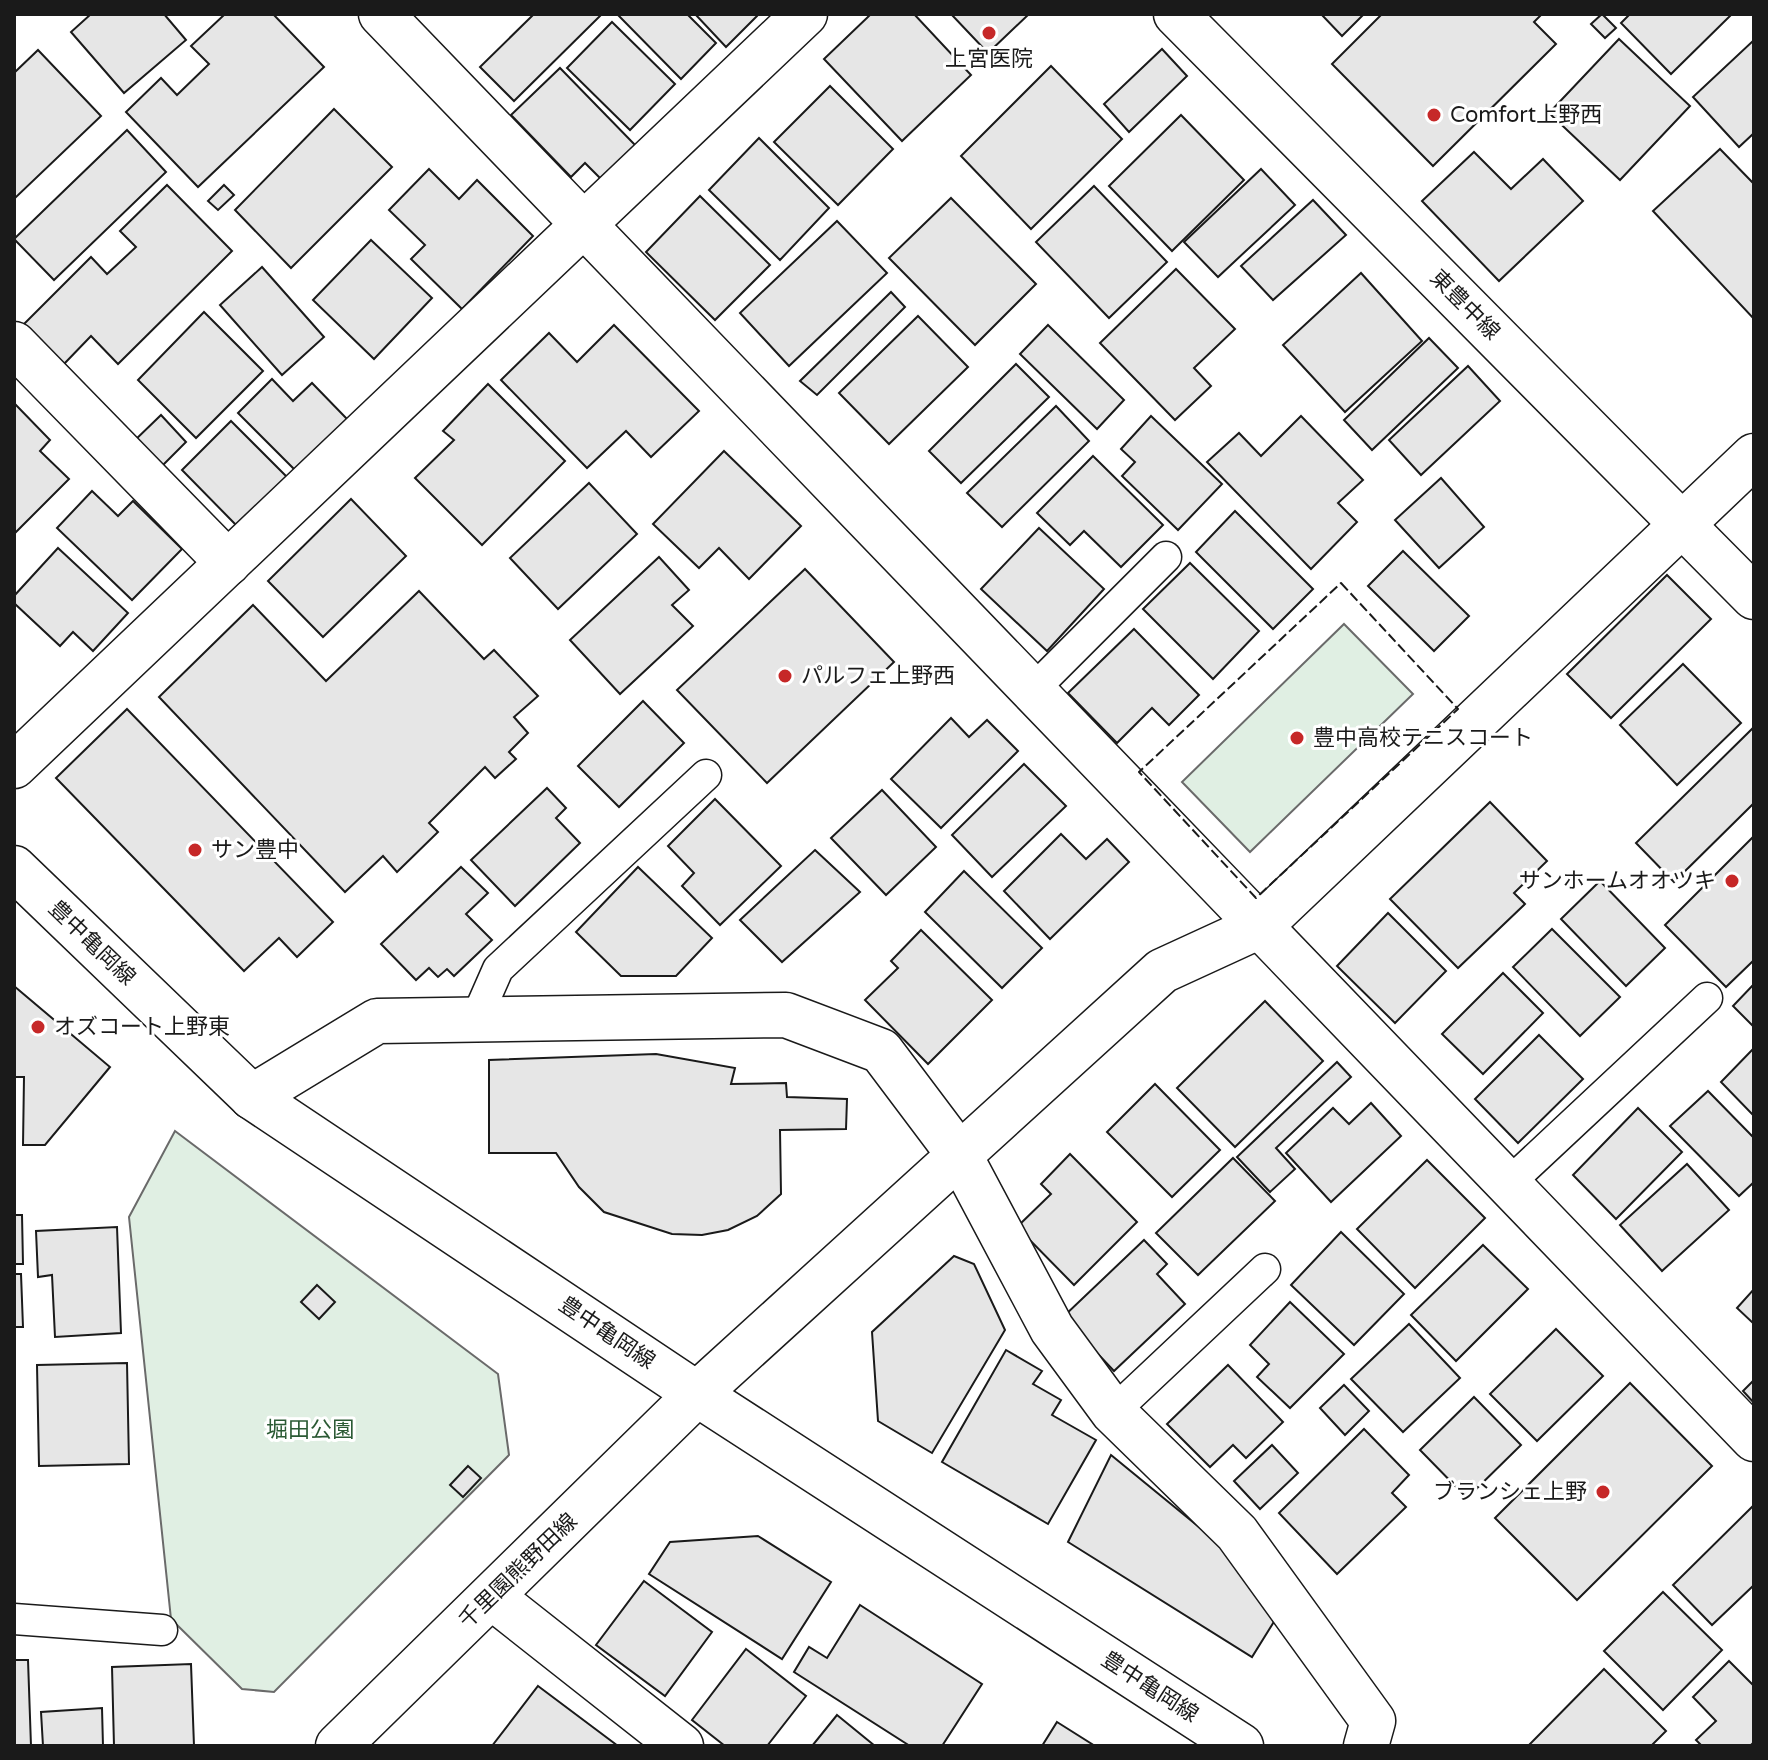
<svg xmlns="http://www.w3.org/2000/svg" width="1768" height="1760" font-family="'Varela Round','Noto Sans JP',sans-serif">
  <rect width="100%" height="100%" fill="#fff"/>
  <!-- green -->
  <g fill="#e0efe3" stroke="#6a6a6a" stroke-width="2">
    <path d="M1344,624L1413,694L1250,852L1182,782Z"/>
    <path d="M175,1131L498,1374L509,1455L274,1692L242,1689L171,1619L129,1217Z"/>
  </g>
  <!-- building -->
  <g fill="#e6e6e6" stroke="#1a1a1a" stroke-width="2">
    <path d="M91,14H164L186,40L124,93L71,32Z"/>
    <path d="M225,14H273L324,67L198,187L126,112L161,78L177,95L209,64L191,46Z"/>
    <path d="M534,14H602L514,101L480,67Z"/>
    <path d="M617,14H687L716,43L681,79Z"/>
    <path d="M695,14H756L757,16L726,47Z"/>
    <path d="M871,14H914L971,75L902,141L824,59Z"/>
    <path d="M951,14H1029L988,53Z"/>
    <path d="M1321,14H1364L1342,36Z"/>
    <path d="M1382,14H1542L1534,22L1556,44L1433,166L1332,64Z"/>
    <path d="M1602,14L1616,28L1605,38L1591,24Z"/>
    <path d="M1630,14H1732L1671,74L1621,23Z"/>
    <path d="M612,22L675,84L630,130L567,68Z"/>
    <path d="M1619,39L1690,106L1620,180L1549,113Z"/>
    <path d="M1754,40V133L1739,147L1693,97Z"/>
    <path d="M1162,49L1187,76L1129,132L1104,104Z"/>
    <path d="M38,50L101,116L14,199V73Z"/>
    <path d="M1051,66L1122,139L1031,229L961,156Z"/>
    <path d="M560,68L637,147L603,181L585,163L571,177L511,115Z"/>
    <path d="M830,86L893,149L838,205L774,142Z"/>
    <path d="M334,109L392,167L291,268L235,210Z"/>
    <path d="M1181,115L1244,180L1172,251L1109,186Z"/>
    <path d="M127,130L166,172L54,280L14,239Z"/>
    <path d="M759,138L829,208L780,260L709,190Z"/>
    <path d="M1720,149L1754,184V319L1653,211Z"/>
    <path d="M1474,152L1511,189L1543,159L1583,201L1499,281L1422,201Z"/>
    <path d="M429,169L459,199L477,180L533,236L462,309L411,259L425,245L389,210Z"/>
    <path d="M1261,169L1295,205L1218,277L1184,242Z"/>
    <path d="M167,185L232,251L118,364L91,336L64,364L24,324L91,257L107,274L136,247L120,231Z"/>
    <path d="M224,185L234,195L218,210L208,201Z"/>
    <path d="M1094,186L1167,262L1109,318L1036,242Z"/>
    <path d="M700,196L770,265L715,320L646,252Z"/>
    <path d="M951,198L1036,284L975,345L889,258Z"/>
    <path d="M1313,200L1346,235L1273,300L1241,266Z"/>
    <path d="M837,221L887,273L789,366L740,313Z"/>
    <path d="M371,240L432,298L374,359L313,300Z"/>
    <path d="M262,267L324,337L282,375L220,305Z"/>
    <path d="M1176,269L1235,329L1194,368L1211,386L1175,420L1100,343Z"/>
    <path d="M1361,273L1422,341L1345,412L1283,345Z"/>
    <path d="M891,292L905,307L817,395L800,381Z"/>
    <path d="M204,312L263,371L196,438L138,380Z"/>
    <path d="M918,316L968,367L889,444L839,393Z"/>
    <path d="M614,325L699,411L651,457L626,431L587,468L501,380L549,333L577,362Z"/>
    <path d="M1048,325L1124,400L1097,429L1020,354Z"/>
    <path d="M1429,338L1458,368L1372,450L1344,420Z"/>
    <path d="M1016,364L1049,397L961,483L929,451Z"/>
    <path d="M1468,366L1500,401L1421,475L1389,440Z"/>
    <path d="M272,379L293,401L312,383L348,420L296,471L238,413Z"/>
    <path d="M488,384L565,461L482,545L415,478L454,440L443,431Z"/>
    <path d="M14,403L50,440L40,451L69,479L14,534Z"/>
    <path d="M1056,406L1089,441L1002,527L967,493Z"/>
    <path d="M161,415L186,442L158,470L132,443Z"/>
    <path d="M1151,416L1222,484L1178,530L1122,476L1135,462L1121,449Z"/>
    <path d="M1301,416L1363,480L1338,503L1357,522L1311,569L1207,462L1239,433L1261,456Z"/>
    <path d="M231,421L288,478L238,527L182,470Z"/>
    <path d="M724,451L801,526L749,579L719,548L699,568L653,524Z"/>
    <path d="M1093,456L1163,525L1121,567L1084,531L1070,545L1037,513Z"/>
    <path d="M1441,478L1484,527L1439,568L1395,520Z"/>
    <path d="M589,483L637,534L558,609L510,558Z"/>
    <path d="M92,491L118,516L133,501L182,549L132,600L57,528Z"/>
    <path d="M351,499L406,556L323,637L268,581Z"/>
    <path d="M1235,511L1313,589L1273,629L1196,552Z"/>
    <path d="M1039,528L1104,589L1047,651L981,589Z"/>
    <path d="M58,548L128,613L93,651L73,632L60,646L14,603V596Z"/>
    <path d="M1403,551L1469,616L1434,651L1368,586Z"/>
    <path d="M659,557L689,590L672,605L693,626L620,694L570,640Z"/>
    <path d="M1190,563L1259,631L1213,679L1143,609Z"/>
    <path d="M805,569L894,662L767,783L677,690Z"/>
    <path d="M1667,575L1711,619L1611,718L1567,674Z"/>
    <path d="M419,591L484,659L494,650L538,696L514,717L528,733L509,752L516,759L495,778L485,767L429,823L438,832L397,872L383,856L345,892L159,697L253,605L326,681Z"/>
    <path d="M1134,629L1199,695L1169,725L1152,708L1117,743L1068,693Z"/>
    <path d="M1683,664L1741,723L1677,785L1620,725Z"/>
    <path d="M643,701L684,743L619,807L578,766Z"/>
    <path d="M127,709L333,922L297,957L279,938L244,971L56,778Z"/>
    <path d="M951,718L969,737L987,720L1018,751L941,828L891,779Z"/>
    <path d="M1754,727V803L1674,882L1636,843Z"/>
    <path d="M1024,764L1066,806L992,877L952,835Z"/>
    <path d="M547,788L566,808L556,818L580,843L515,906L471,860Z"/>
    <path d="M882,790L936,847L886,895L831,838Z"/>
    <path d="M715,799L781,866L720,925L682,886L694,873L668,846Z"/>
    <path d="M1490,802L1547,861L1514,893L1525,904L1458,968L1390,899Z"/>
    <path d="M1061,834L1086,859L1107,839L1129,862L1050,939L1004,891Z"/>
    <path d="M1754,836V960L1726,987L1665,925Z"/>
    <path d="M815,850L860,892L782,962L740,920Z"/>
    <path d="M461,867L488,893L466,914L492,940L454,976L447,969L438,977L429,968L416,980L381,944Z"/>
    <path d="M638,867L712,938L676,976H621L576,932Z"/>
    <path d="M964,871L1042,948L1002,988L925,912Z"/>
    <path d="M1600,881L1665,948L1626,986L1561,919Z"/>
    <path d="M1388,913L1446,971L1395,1023L1337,966Z"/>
    <path d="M1552,929L1620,997L1580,1036L1513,967Z"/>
    <path d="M921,930L992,1000L928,1064L865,1000L898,968L891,961Z"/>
    <path d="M1503,973L1543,1013L1483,1074L1442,1034Z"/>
    <path d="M1754,984V1027L1733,1006Z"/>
    <path d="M14,986L110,1067L45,1145H23L24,1077H14Z"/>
    <path d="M1265,1001L1323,1061L1235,1147L1177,1088Z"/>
    <path d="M1539,1035L1583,1079L1518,1143L1475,1099Z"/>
    <path d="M1754,1048V1116L1721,1082Z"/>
    <path d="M656,1054L735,1068L731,1084L786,1083L787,1097L847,1099L846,1129L780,1130L781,1194L757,1216L728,1230L702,1235L672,1234L604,1212L579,1187L556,1153H489V1060Z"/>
    <path d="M1337,1062L1351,1077L1276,1148L1295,1169L1270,1192L1237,1157Z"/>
    <path d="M1155,1084L1220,1150L1172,1197L1107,1132Z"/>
    <path d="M1708,1091L1754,1138V1182L1739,1196L1670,1126Z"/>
    <path d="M1371,1103L1401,1136L1331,1202L1286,1153L1333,1108L1349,1124Z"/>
    <path d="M1638,1108L1682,1152L1616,1219L1573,1175Z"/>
    <path d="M1070,1154L1137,1222L1074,1285L1017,1227L1051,1194L1041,1184Z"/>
    <path d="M1233,1158L1275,1201L1198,1275L1156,1233Z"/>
    <path d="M1427,1160L1485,1218L1415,1288L1357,1229Z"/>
    <path d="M1687,1164L1729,1210L1662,1271L1620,1225Z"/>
    <path d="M14,1215H22L23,1264H14Z"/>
    <path d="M117,1227L121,1333L55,1337L52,1275L38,1277L36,1231Z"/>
    <path d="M1341,1232L1404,1294L1354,1345L1291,1285Z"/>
    <path d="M1144,1240L1167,1264L1157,1274L1185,1304L1114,1371L1063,1317Z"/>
    <path d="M1483,1245L1528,1289L1456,1361L1411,1315Z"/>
    <path d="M954,1256L974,1264L1005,1330L932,1453L878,1421L872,1332Z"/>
    <path d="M14,1274H21L23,1327H14Z"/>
    <path d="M317,1285L335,1302L319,1319L301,1302Z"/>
    <path d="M1754,1289V1324L1737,1308Z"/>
    <path d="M1290,1302L1344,1354L1290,1408L1257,1377L1269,1364L1250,1345Z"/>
    <path d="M1409,1324L1460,1378L1403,1432L1351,1379Z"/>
    <path d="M1556,1329L1603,1376L1537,1441L1490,1394Z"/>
    <path d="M1006,1350L1042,1371L1033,1384L1061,1400L1052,1415L1096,1440L1048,1524L942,1462Z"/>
    <path d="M127,1363L129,1464L39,1466L37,1365Z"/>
    <path d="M1228,1365L1283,1422L1246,1458L1233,1445L1210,1467L1167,1424Z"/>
    <path d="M1754,1380V1403L1743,1391Z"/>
    <path d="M1630,1383L1712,1466L1577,1600L1495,1518Z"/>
    <path d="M1344,1385L1369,1411L1345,1435L1320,1408Z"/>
    <path d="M1474,1397L1521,1445L1467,1498L1420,1450Z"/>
    <path d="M1364,1429L1409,1475L1392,1493L1406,1507L1337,1574L1279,1513Z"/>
    <path d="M1272,1445L1298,1473L1260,1509L1234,1481Z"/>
    <path d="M1111,1455L1221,1545L1275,1620L1252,1657L1068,1542Z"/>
    <path d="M468,1466L481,1478L463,1497L450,1485Z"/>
    <path d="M1754,1505V1585L1712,1625L1673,1585Z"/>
    <path d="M758,1536L831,1582L782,1659L649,1574L670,1542Z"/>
    <path d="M644,1581L712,1632L665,1696L596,1645Z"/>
    <path d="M1663,1592L1722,1650L1663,1710L1604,1651Z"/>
    <path d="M860,1605L982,1684L942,1746H910L794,1672L809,1647L827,1658Z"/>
    <path d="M746,1649L806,1696L767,1746H725L692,1720Z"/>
    <path d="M14,1660H28L31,1746H14Z"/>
    <path d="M1729,1661L1754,1686V1742L1750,1746H1702L1696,1740L1716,1721L1693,1697Z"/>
    <path d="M191,1664L194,1746H114L112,1667Z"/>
    <path d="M1604,1669L1666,1731L1651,1746H1528Z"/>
    <path d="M538,1686L618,1746H492Z"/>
    <path d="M102,1708L103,1746H43L41,1712Z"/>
    <path d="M837,1715L875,1746H812Z"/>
    <path d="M1057,1722L1095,1746H1042Z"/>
  </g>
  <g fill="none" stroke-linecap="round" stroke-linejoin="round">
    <defs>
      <g id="service">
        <path d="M1033,690L1166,557"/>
        <path d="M476,1019L498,969L706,775"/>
        <path d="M1508,1184L1707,998"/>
        <path d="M1113,1412L1265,1269"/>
        <path d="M14,1619L162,1630"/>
      </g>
      <g id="minor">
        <path d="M381,14L1754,1439"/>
        <path d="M14,344L228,563"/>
        <path d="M14,766L805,14"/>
        <path d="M252,1097L377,1021L786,1015L881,1051L960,1156L1052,1329L1113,1412L1237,1533L1373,1721L1366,1746"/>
        <path d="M697,1394L1162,971L1260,926L1754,456"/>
        <path d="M492,1597L681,1746"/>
      </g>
      <g id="tertiary">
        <path d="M1176,14L1754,597"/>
        <path d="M338,1746L697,1394"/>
      </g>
      <path id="primary" d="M14,868L252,1097L697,1394L1241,1746"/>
    </defs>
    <!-- service casing -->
    <use href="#service" stroke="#1a1a1a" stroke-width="33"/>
    <!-- minor casing -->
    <use href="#minor" stroke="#1a1a1a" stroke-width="47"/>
    <!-- tertiary casing -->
    <use href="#tertiary" stroke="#1a1a1a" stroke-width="47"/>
    <!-- primary casing -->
    <use href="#primary" stroke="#1a1a1a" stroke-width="47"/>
    <!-- service -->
    <use href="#service" stroke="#fff" stroke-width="30"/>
    <!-- minor -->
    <use href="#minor" stroke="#fff" stroke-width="44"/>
    <!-- tertiary -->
    <use href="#tertiary" stroke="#fff" stroke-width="44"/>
    <!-- primary -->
    <use href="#primary" stroke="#fff" stroke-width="44"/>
    <!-- fence -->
    <path stroke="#1a1a1a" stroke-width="2" stroke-dasharray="10 4" stroke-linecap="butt" d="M1341,583L1458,709L1256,898L1139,772Z"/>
  </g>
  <!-- markers -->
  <g fill="#c62828" stroke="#fff" stroke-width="3">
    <circle cx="989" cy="33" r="8"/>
    <circle cx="1434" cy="115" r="8"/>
    <circle cx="785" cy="676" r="8"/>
    <circle cx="1297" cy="738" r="8"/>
    <circle cx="195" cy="850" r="8"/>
    <circle cx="1732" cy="881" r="8"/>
    <circle cx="38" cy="1027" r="8"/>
    <circle cx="1603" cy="1492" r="8"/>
  </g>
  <g text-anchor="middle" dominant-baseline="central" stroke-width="6" stroke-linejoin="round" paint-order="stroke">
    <!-- poi labels -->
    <g font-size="22" fill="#1a1a1a" stroke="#fff" text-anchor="start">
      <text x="989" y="59" text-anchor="middle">上宮医院</text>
      <text x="1450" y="115">Comfort上野西</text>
      <text x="801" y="676">パルフェ上野西</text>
      <text x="1313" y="738">豊中高校テニスコート</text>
      <text x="211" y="850">サン豊中</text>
      <text x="1716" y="881" text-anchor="end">サンホームオオツキ</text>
      <text x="54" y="1027">オズコート上野東</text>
      <text x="1587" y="1492" text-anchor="end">ブランシェ上野</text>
    </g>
    <!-- street labels -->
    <g font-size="22" fill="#1a1a1a" stroke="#fff">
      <text transform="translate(1465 305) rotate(45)">東豊中線</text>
      <text transform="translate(92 943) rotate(44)">豊中亀岡線</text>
      <text transform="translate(607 1333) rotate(34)">豊中亀岡線</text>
      <text transform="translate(518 1571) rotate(-44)">千里園熊野田線</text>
      <text transform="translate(1150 1687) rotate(33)">豊中亀岡線</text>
    </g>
    <!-- park labels -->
    <g font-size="22" fill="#2b5a34" stroke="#fff">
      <text x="310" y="1430">堀田公園</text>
    </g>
  </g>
  <!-- border -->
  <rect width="1768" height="1760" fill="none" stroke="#1a1a1a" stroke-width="32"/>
</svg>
